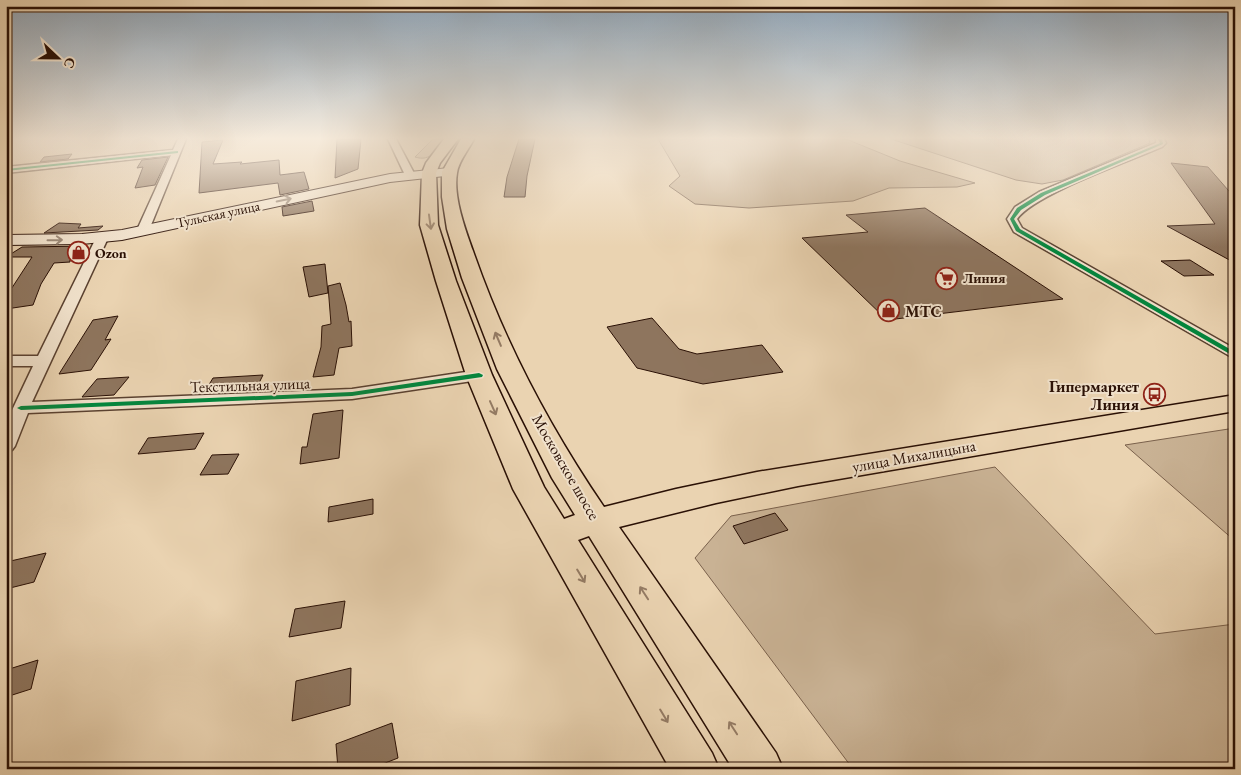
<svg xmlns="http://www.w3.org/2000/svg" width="1241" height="775" font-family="'EB Garamond',serif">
  <rect width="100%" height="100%" fill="#ead3b1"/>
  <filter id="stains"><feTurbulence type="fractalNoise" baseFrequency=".004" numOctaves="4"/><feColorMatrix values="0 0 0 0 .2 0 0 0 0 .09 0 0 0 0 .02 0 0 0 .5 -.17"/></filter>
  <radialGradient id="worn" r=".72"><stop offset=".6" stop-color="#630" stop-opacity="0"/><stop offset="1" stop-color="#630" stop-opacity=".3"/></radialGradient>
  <!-- green -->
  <g fill="#c9b294" stroke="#7a614c">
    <path d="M433,139H445C436,150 431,162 415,157Z"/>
    <path d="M658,139H846L900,161L975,183L957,187L889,188L853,201L749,208L695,204L669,186L680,176Z"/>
    <path d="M891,139H1149L1150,143L1063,180L1042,184L1016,180Z"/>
    <path d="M1235,428V541L1125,445Z"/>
    <path d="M995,467L1155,634L1235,624V769H853L695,558L731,516Z"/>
  </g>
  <!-- building -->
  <g fill="#8e755e" stroke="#2a1005">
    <path d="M337,139H361L358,169L335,178Z"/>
    <path d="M519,139H535L527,176L525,197H504L507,177Z"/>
    <path d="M223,140L213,164L242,162L240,164L279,160L280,175L304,172L309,189L280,195L278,183L199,193L202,142Z"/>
    <path d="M72,154L68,159L40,162L44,157Z"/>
    <path d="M168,157L155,185L135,188L143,167L137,168L142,160Z"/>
    <path d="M1171,163L1208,167L1235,198V263L1167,226L1215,224Z"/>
    <path d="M312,201L314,211L283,216L282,207Z"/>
    <path d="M925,208L1063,299L887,320L802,238L868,232L846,215Z"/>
    <path d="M59,223L81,224L78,228L103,226L98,230L44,233Z"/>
    <path d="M87,246L70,260V262L54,263L41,284L33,305L6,309V297L32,257H6L22,247Z"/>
    <path d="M1190,260L1214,275L1184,276L1161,261Z"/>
    <path d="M325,264L328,293L309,297L303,267Z"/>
    <path d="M340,283L346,305L349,322L351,321L352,346L339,348L334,375L313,377L321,347L322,326L331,324L328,286Z"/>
    <path d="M118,316L105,340L111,339L91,370L59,374L93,320Z"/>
    <path d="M652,318L679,349L697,354L762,345L783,372L703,384L637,368L607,327Z"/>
    <path d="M263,375L256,389L204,393L213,378Z"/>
    <path d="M129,377L114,395L82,397L97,379Z"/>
    <path d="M343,410L339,458L300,464L302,447H307L313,414Z"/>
    <path d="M204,433L195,449L138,454L148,438Z"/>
    <path d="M239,454L228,474L200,475L212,455Z"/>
    <path d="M373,499V514L328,522L329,507Z"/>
    <path d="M775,513L788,530L744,544L733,526Z"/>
    <path d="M46,553L34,582L6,589V562Z"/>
    <path d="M345,601L341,628L289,637L295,609Z"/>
    <path d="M38,660L31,689L6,697V670Z"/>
    <path d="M351,668L350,705L292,721L296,681Z"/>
    <path d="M392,723L398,758L370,769H338L336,744Z"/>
  </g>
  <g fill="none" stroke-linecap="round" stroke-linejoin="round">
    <defs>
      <g id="minor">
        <path d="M178,139H186L149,230L143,233L137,230L171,155L6,173V167L173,150Z"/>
        <path d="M388,139H396L415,175L413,177L410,178L405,175Z"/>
        <path d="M1156,139H1164L1166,143L1162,147C1130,161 1035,194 1017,219L1022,228L1235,349V359L1014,232L1007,219L1015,207L1039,192L1156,143Z"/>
        <path d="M102,235L108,238L32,402L352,389L479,370L485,372L487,375L485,378L479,380L352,399L28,413L15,446L12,450L6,452V423L33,366H6V356H38L96,238Z"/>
      </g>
      <path id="secondary" d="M449,168L456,172L454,175L390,182L122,240L82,244L6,245V235L82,234L122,230L390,174Z"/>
      <path id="primary" d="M444,139H458L440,163L436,173L438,225L456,281L492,375L544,487L564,519L575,515L552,478L497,369L462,278L447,229L442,197V172L461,139H474C469,149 458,162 457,173C453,196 465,229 473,251C504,341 550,428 604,507L676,489L757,472L1235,395V411L798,486L716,503L619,527L776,753L783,769H733L589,536L578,540L712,753L719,769H670L513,489L466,375L436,281L420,225L422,173L426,163Z"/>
    </defs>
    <!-- minor casing -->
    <use href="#minor" stroke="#5a4130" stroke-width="3"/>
    <!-- secondary casing -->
    <use href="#secondary" stroke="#2a1005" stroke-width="2"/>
    <!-- primary casing -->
    <use href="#primary" stroke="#2a1005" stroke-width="3"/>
    <!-- minor -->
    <use href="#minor" fill="#f1e2cc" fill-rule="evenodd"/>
    <!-- secondary -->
    <use href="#secondary" fill="#f1e2cc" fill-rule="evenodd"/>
    <!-- primary -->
    <use href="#primary" fill="#ead3b1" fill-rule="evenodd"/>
    <defs>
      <g id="cycleway">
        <path d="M1158,139H1162L1163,144L1045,195L1021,210L1014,219L1020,229L1235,352V357L1016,231L1010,219L1017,208L1041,193L1158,144L1160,143Z"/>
        <path d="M177,151H178V153L6,171V169Z"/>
        <path d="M479,373L483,375L482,377L352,396L21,410L17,408L21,406L352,392Z"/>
      </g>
    </defs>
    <!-- cycleway casing -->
    <use href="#cycleway" stroke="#f1e2cc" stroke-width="3"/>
    <!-- cycleway -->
    <use href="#cycleway" fill="#00873e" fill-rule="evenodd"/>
  </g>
  <!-- one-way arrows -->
  <defs><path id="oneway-shaft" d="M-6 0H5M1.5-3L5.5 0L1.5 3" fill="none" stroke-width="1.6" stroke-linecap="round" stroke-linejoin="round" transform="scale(1.25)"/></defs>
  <g stroke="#978472">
    <use href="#oneway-shaft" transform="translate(284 200) rotate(-12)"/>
    <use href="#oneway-shaft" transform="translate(55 240) rotate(-1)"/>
  </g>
  <g stroke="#947b64">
    <use href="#oneway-shaft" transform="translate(430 222) rotate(82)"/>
    <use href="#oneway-shaft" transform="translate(498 339) rotate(-113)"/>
    <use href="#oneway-shaft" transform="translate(493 408) rotate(66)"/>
    <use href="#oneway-shaft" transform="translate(581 576) rotate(59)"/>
    <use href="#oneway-shaft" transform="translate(644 593) rotate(-123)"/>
    <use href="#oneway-shaft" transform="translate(664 716) rotate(59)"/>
    <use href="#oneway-shaft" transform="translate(733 728) rotate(-123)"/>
  </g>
  <!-- sky -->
  <linearGradient id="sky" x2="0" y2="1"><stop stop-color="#8fa6bb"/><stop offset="0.56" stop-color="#f6ebdc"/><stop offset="1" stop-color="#f6ebdc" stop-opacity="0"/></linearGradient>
  <rect width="1241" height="247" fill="url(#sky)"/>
  <!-- icons -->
  <defs>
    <symbol id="shop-ring" viewBox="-11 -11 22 22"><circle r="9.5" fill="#f1e2cc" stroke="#8f2418" stroke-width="1.5"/><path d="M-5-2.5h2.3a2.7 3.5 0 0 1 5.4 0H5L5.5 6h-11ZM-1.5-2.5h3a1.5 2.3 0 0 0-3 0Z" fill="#8f2418"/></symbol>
    <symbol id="supermarket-ring" viewBox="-11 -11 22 22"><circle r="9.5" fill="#f1e2cc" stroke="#8f2418" stroke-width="1.5"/><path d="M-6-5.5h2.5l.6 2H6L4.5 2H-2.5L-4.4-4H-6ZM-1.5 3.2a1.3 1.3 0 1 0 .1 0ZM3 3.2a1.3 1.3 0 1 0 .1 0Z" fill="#8f2418"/></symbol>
    <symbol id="bus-ring" viewBox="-11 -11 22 22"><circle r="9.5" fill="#f1e2cc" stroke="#8f2418" stroke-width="1.5"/><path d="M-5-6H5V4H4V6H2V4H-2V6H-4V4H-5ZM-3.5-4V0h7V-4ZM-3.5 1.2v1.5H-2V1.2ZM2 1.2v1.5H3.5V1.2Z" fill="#8f2418"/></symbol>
  </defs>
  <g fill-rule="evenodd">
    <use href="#shop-ring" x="66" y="240" width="25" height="25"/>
    <use href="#supermarket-ring" x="934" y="266" width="25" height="25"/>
    <use href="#shop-ring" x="876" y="298" width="25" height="25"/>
    <use href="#bus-ring" x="1142" y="382" width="25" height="25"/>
  </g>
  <g text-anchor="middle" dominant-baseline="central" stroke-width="4" stroke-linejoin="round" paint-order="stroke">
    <!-- far-street labels -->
    <g font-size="14" fill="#2a1005" stroke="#f1e2cc">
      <text transform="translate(218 214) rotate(-12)">Тульская улица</text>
    </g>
    <!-- far-poi labels -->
    <g font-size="14" font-weight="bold" fill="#2a1005" stroke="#f1e2cc" text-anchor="start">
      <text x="95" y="253">Ozon</text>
      <text x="963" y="278">Линия</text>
    </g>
    <!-- poi labels -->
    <g font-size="16" font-weight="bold" fill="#2a1005" stroke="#f1e2cc" text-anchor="start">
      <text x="905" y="311">МТС</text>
      <text x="1139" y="386" text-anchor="end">Гипермаркет<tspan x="1139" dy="18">Линия</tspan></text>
    </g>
    <!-- street labels -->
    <g font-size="16" fill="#2a1005" stroke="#f1e2cc">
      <text transform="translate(250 385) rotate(-2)">Текстильная улица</text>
      <text transform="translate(914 456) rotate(-10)">улица Михалицына</text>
      <text transform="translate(566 467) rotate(60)">Московское шоссе</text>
    </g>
  </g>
  <!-- margin -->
  <rect width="1241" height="775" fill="none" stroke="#ead3b1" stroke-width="25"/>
  <rect x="8" y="8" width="1226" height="760" fill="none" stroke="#2a1005" stroke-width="2.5"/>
  <rect x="12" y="12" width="1216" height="750" fill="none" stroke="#2a1005"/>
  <!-- north arrow -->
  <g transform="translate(58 58) rotate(112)" stroke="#f1e2cc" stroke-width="4" paint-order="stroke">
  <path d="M0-4L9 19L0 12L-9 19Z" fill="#2a1005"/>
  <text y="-8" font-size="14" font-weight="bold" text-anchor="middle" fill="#2a1005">С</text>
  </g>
  <rect width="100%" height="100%" filter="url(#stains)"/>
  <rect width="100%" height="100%" fill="url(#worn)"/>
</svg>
